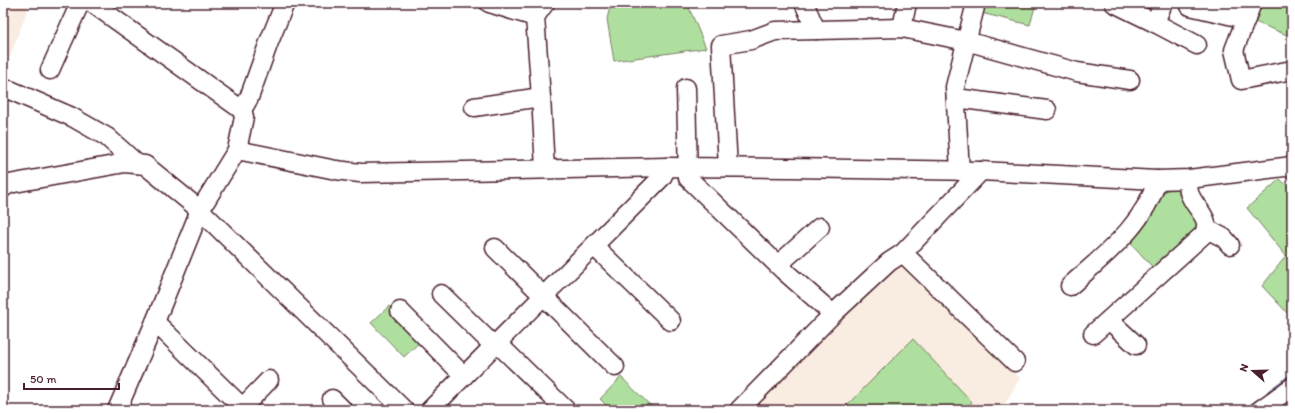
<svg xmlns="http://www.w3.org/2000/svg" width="1295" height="413" font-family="Itim,sans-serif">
  <rect width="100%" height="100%" fill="#fff"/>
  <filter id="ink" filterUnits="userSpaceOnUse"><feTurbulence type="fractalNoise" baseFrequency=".025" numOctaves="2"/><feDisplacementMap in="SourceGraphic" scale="8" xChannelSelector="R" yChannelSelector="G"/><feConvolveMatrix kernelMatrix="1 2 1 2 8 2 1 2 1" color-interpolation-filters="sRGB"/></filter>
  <g filter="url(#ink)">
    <!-- built -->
    <g fill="#f9ece1">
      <path d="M3,3H30L3,75Z"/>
      <path d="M903,263L1020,378L1001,410H749L894,264Z"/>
    </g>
    <!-- green -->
    <g fill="#aedf9f" stroke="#7c7f65">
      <path d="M611,3H687L706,48L614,61L607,19Z"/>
      <path d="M979,3H1036L1030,25L977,12Z"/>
      <path d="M1256,3H1292V37L1250,20Z"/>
      <path d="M1280,179L1292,190V318L1262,286L1286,256L1247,208Z"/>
      <path d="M1184,185L1201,226L1155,270L1130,242L1161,192Z"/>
      <path d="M389,306L422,340L404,357L371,323Z"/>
      <path d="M913,339L972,402L965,410H842Z"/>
      <path d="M621,377L655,410H611L600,399Z"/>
    </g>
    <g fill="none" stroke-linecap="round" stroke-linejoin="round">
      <!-- stream -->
      <g stroke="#7486a1" stroke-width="4">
        <path d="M1269,392L1292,375"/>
        <path d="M1245,410L1258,401"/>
      </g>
      <defs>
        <g id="minor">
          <path d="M92,3L242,110L244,117L237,150L200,210L155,322L117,410"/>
          <path d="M489,3L535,17"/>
          <path d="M804,3L816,30"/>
          <path d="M1114,3L1155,23L1163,3"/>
          <path d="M1252,3L1234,50L1241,80L1292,70"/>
          <path d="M1190,6L1246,19"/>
          <path d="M1155,23L1197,45"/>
          <path d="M902,28L907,3"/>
          <path d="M50,70L80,3"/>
          <path d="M686,88L688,178L783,270L833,314"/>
          <path d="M10,90L72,117L107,137L137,164"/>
          <path d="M956,98L1047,110"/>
          <path d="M474,107L541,97"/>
          <path d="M242,110L249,98L269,42L285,3"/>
          <path d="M237,150L336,170L360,173L667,167L790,168L981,171L1157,180L1189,179L1292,166"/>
          <path d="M728,167L721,45L751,40L775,31L902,28L966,41L1077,72L1130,80"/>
          <path d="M545,169L541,97L535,17L545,3"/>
          <path d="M960,171L955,87L976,3"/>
          <path d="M3,188L9,184L125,163L145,165L200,210L404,410"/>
          <path d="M1207,229L1224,238L1230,245"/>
          <path d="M594,246L671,321"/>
          <path d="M495,248L615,367"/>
          <path d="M903,253L1015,362"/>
          <path d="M778,265L820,227"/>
          <path d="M1070,286C1103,256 1145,225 1157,180"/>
          <path d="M441,294L494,346"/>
          <path d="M400,311L464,376"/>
          <path d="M1109,320L1136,345"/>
          <path d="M155,322L245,410"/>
          <path d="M1093,334L1203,235C1214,218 1193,208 1189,192C1188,189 1189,183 1189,179"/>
          <path d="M497,343L566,410"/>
          <path d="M332,399L343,410"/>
          <path d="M242,408L269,380"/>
          <path d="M430,410L662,177L667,167"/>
          <path d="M739,410L833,314L889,262L903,253L981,171"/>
          <path d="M1260,410L1292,387"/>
        </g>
      </defs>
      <!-- minor casing -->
      <use href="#minor" stroke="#4a1f2b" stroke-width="21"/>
      <!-- minor -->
      <use href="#minor" stroke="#fff" stroke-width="18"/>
    </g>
  </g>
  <!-- margin -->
  <rect width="1295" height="413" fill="none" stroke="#fff" stroke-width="16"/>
  <rect x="8" y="8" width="1279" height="397" fill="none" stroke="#4a1f2b" stroke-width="1.5" filter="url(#ink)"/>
  <!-- north arrow -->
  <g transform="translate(1253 371) rotate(290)" stroke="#ffffff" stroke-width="3" paint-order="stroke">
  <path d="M0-3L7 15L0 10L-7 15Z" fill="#4a1f2b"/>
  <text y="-6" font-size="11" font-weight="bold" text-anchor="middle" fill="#4a1f2b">N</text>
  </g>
  <!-- scale -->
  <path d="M24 383v6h95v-6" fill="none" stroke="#4a1f2b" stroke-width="2"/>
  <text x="30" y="383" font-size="12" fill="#4a1f2b" stroke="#ffffff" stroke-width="3" paint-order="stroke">50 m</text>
</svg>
